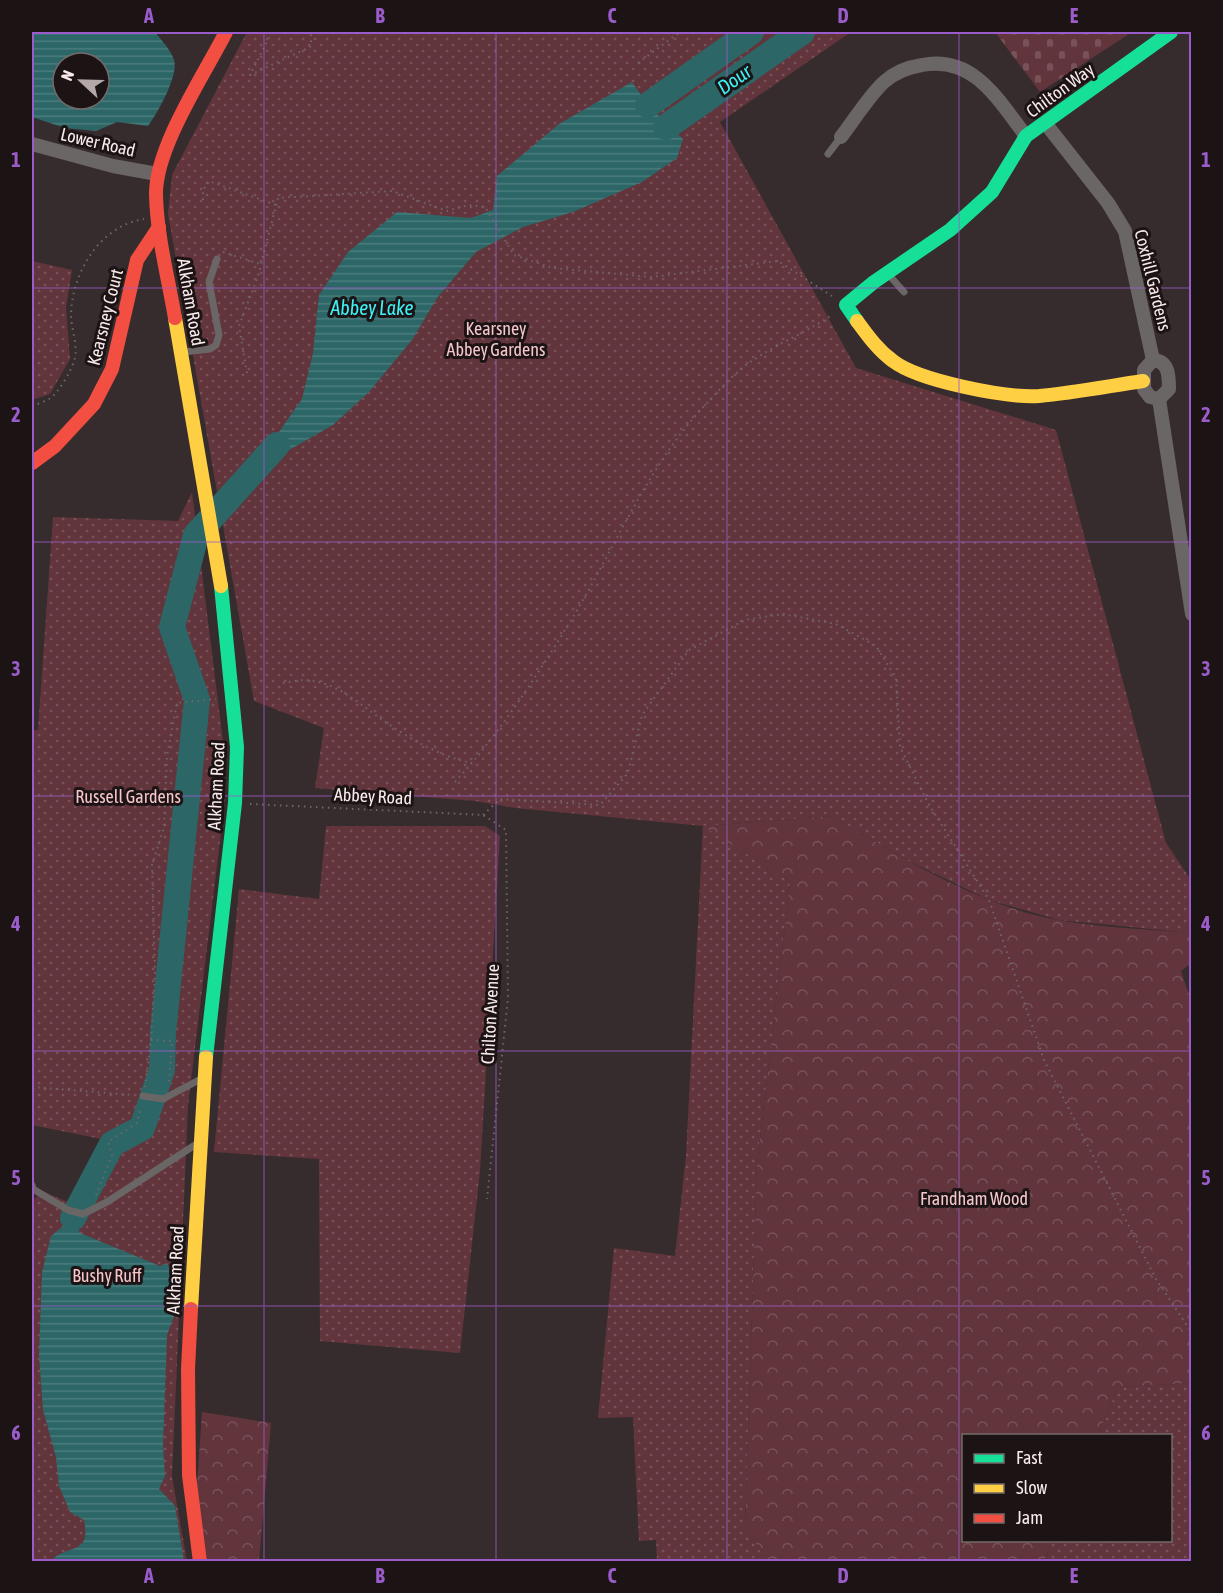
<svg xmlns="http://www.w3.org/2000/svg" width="1223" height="1593" font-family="'Asap Condensed',sans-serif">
  <defs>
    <pattern id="grass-dots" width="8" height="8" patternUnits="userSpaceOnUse" patternTransform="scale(1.5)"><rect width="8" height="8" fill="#61353b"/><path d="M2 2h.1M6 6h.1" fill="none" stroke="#785258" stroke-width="1.8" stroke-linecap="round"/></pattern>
    <pattern id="forest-crowns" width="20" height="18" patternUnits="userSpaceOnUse" patternTransform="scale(1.5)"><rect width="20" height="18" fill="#61353b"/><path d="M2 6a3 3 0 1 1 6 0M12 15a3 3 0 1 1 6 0" fill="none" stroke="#785258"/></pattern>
    <pattern id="cemetery-stones" width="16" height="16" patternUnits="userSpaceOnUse" patternTransform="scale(1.5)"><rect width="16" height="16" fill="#61353b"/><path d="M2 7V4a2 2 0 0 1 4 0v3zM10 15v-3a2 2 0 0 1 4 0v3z" fill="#785258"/></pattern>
    <pattern id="water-rules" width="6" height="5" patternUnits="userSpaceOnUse" patternTransform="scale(1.5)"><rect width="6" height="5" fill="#2c6667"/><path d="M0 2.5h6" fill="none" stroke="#4b7c7d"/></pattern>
  </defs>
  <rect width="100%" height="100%" fill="#372c2d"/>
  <!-- grass -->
  <g fill="url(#grass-dots)">
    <path d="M247,32H851L720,122L856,368L1056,430L1166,843L1191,880V933L1059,920L989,900L909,861L831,816L704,826L790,882L757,1164L745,1525L766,1561H657L656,1540L639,1541L633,1417L598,1418L614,1248L675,1256L686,1156L703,826L516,808L475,801L315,788L324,728L254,701L168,214L172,175Z"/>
    <path d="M32,261L72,270L66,307L70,359L50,394L32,400Z"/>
    <path d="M192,492L223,742L225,799L188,1106L172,1477L187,1561H32V1202L42,1191L75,1205L106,1140L32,1125V730H38L53,517L178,521Z"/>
    <path d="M326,826H485L500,836L480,1171L460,1353L320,1341L319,1159L214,1152L239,889L319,899Z"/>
    <path d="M1191,1383V1561L1044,1562L1053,1541L1170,1540V1436L1098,1435L1118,1387Z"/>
  </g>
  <!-- forest -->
  <g fill="url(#forest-crowns)">
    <path d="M831,816C903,857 977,906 1059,920C1102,928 1148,929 1191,933V963L1181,971L1192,1004L1191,1383L1118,1387L1098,1435L964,1436V1540L1053,1541L1044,1561H766L745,1525L757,1164L790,882L703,826Z"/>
    <path d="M202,1412L271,1423L259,1561H203L197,1485Z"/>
  </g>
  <!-- cemetery -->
  <path fill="url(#cemetery-stones)" d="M995,32H1132L1040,92Z"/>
  <!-- water -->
  <g fill="url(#water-rules)" fill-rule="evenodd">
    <path d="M32,32H155C161,40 171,50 174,60C179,75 157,114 148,126L117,122L96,131L65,128L32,117ZM63,63H99V99H63Z"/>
    <path d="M632,82L648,105L683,139L677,158L642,182L573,212L523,227L476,252L437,298L412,340L369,392L333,425L284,453L274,439L302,399L313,353L319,295L348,252L397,212L471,218L493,210L497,176L559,124Z"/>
    <path d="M73,1218L80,1233L160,1266L167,1263L181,1297L167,1335L163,1446L165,1476L159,1489L175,1506L184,1561H51C69,1543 91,1556 84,1520L70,1512L59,1486L56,1457L43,1410L39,1355L42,1272L51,1236Z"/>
  </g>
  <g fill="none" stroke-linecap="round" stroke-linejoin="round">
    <!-- river -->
    <g stroke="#2c6667" stroke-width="26">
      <path d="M648,105L751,32"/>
      <path d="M666,127L802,32"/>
      <path d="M73,1218L112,1144L142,1128L162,1070L163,1033L197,700L172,627L196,535L277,445"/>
    </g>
    <!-- path -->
    <g stroke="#6e6869" stroke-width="2" stroke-dasharray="1.5 4.5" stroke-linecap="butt">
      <path d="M272,32L250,75L308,48L311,46V32"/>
      <path d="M638,63L680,32"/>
      <path d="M203,200V190L209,181L276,205"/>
      <path d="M223,252L260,264"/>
      <path d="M247,373L239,326L258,276L278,198L392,191L447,211L469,205L485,207L514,255L553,268L651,277L778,261L832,296"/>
      <path d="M32,406C37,404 44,402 49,399C58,394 71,371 74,361C79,348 71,328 71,315C72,272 100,226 144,219"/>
      <path d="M283,683C290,682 299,680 306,680C338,682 360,705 384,721C410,739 441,757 472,763"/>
      <path d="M455,782C502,731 540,671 576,612C618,541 650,462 708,402C722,387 738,369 755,359C780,342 808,332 833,314"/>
      <path d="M250,804L483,815L506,830L508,998L487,1199"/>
      <path d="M483,815L500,799L600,805L628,773L642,715L689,650L745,620L783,614L836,624L876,646L896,678L900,747L928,803L989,900L1044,1060L1156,1279L1192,1333"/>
      <path d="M151,1040L172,1041L169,1083H172"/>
      <path d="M32,1087L133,1095"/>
      <path d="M145,1087L151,1040L155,973L152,865L164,827L167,756L177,703L216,699"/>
      <path d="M96,1195L112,1155L108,1142L137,1123L141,1107"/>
    </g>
    <!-- lane -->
    <g stroke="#6b6666" stroke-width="7">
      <path d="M828,154L841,137"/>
      <path d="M888,274L904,292"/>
      <path d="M183,352L210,349L216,345L219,335L209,282L217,259"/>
      <path d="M143,1096L163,1099L201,1079"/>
      <path d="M32,1185L33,1189L68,1210L83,1214L107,1202L198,1143"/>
    </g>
    <!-- street -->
    <g stroke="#6b6666" stroke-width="14">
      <path d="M1046,124L1108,203L1125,231L1153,360"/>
      <path d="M841,137C855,119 868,97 884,82C894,73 909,67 922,65C974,55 998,100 1026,136"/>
      <path d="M32,144L113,166L157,174"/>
      <path d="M1153,360C1169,361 1169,376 1169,389L1159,399L1150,397L1144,389V370Z"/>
      <path d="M1159,399L1192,614"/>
    </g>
    <!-- fast -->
    <g stroke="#16e098" stroke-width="14">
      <path d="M857,321L846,305L874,282L950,230L992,192L1026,136L1171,32"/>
      <path d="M206,1057L235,803L237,747L221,586"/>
    </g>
    <!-- slow -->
    <g stroke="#ffcf43" stroke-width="14">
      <path d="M175,318L221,586"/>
      <path d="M857,321C868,336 878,350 893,361C919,381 1006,398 1039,396C1073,393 1109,386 1143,381"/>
      <path d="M191,1309L206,1057"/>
    </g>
    <!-- jam -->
    <g stroke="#f24e42" stroke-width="14">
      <path d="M175,318C168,277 157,236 156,195C155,148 204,75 226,32"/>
      <path d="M32,463L55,446L94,404L112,369L137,260L159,227"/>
      <path d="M191,1309L188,1369L189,1475L200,1562"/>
    </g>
  </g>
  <!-- grid -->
  <path fill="none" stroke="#9a5cca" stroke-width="1.5" stroke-opacity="0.55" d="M264,32V1562M496,32V1562M727,32V1562M959,32V1562M32,288H1192M32,542H1192M32,796H1192M32,1051H1192M32,1306H1192"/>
  <g text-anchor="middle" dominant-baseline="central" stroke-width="6" stroke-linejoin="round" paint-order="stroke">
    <!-- street labels -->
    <g font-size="18" fill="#f9ebec" stroke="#1c1314">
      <text transform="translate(1060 90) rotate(-36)">Chilton Way</text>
      <text transform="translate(98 142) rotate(13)">Lower Road</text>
      <text transform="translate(1153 280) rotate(76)">Coxhill Gardens</text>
      <text transform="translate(191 302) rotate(80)">Alkham Road</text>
      <text transform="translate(105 317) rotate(-76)">Kearsney Court</text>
      <text transform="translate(216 786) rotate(-87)">Alkham Road</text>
      <text transform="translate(373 796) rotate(3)">Abbey Road</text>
      <text transform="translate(490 1014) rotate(-87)">Chilton Avenue</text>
      <text transform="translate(175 1270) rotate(-87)">Alkham Road</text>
    </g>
    <!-- park labels -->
    <g font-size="18" fill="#f6c6ca" stroke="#1c1314">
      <text x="496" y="328">Kearsney<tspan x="496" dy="21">Abbey Gardens</tspan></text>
      <text x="128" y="796">Russell Gardens</text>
      <text x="974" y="1198">Frandham Wood</text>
      <text x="107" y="1275">Bushy Ruff</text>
    </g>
    <!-- water labels -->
    <g font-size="20" font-style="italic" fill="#3cf2f6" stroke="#1c1314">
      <text transform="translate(734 79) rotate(-35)">Dour</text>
      <text x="372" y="307">Abbey Lake</text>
    </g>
  </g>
  <!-- border -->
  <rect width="1223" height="1593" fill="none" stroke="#1c1314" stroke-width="66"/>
  <!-- legend -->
  <rect x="962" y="1434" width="210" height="108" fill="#1c1314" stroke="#74696a" stroke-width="1.5"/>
  <rect x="974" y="1454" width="30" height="9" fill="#16e098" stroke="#74696a" stroke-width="1.5"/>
  <text x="1016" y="1464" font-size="18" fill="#f9ebec">Fast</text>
  <rect x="974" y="1484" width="30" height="9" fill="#ffcf43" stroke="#74696a" stroke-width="1.5"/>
  <text x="1016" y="1494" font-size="18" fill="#f9ebec">Slow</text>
  <rect x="974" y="1514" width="30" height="9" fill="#f24e42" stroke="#74696a" stroke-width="1.5"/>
  <text x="1016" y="1524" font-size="18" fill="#f9ebec">Jam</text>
  <!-- north arrow -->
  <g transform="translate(81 81) rotate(292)"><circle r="28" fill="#1c1314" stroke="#74696a" stroke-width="1.5"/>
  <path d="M0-4.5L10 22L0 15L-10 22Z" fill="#b5a8a9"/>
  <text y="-9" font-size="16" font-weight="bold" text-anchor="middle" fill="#f9ebec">N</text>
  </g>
  <rect x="33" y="33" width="1157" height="1527" fill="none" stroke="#9a5cca" stroke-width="2"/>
  <g font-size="20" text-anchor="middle" font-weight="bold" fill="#9a5cca">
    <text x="149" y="23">A</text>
    <text x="380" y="23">B</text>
    <text x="612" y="23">C</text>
    <text x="843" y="23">D</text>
    <text x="1074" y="23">E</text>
    <text x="16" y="167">1</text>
    <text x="1206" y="167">1</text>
    <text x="16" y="422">2</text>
    <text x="1206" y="422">2</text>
    <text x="16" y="676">3</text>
    <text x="1206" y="676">3</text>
    <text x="16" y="931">4</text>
    <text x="1206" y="931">4</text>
    <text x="16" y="1185">5</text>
    <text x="1206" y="1185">5</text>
    <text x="16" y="1440">6</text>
    <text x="1206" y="1440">6</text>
    <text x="149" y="1583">A</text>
    <text x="380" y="1583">B</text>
    <text x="612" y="1583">C</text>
    <text x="843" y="1583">D</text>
    <text x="1074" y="1583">E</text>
  </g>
</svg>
